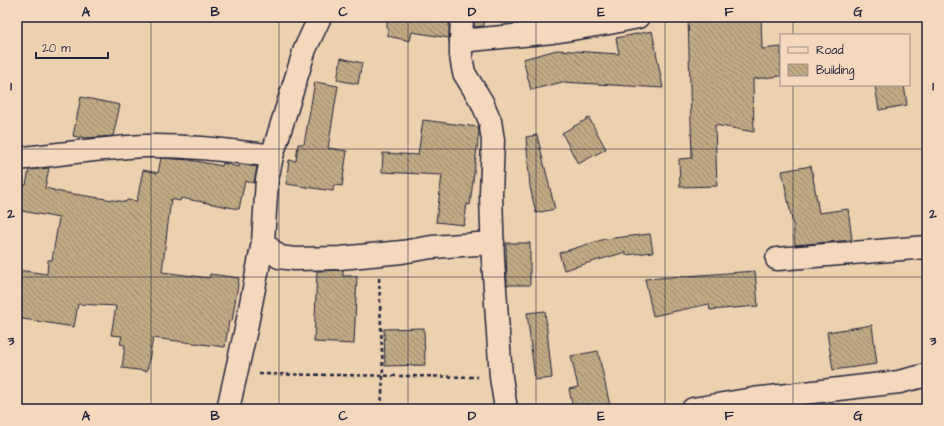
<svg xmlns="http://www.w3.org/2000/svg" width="944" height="426" font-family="'Architects Daughter',sans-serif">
  <defs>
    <pattern id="building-back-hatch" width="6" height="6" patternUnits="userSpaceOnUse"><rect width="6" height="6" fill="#c0aa84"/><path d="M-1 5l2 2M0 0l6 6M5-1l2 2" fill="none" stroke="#9c8a6d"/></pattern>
  </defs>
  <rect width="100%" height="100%" fill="#edd1ae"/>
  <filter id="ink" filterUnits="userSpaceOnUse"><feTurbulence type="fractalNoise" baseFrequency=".025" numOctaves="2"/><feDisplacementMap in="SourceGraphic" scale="8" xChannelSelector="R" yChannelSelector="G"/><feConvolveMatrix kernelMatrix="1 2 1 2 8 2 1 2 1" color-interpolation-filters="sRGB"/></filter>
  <g filter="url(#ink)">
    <!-- building -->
    <g fill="url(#building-back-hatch)" stroke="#22223b">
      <path d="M387,17H449V38L412,32L410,41L388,36V28H387Z"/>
      <path d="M474,17H484V26L474,27Z"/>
      <path d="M688,17H761L762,49L781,47V76L753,79L754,132L715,125L717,186L680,187L679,159L692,158Z"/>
      <path d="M652,31L663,88L562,82L531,90L523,59L557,50L619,54L616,38Z"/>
      <path d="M341,58L362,63L358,84L337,80Z"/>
      <path d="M315,82L338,86L328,148L347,151L342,186L334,185L333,191L286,184L289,160L296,161L298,144H304Z"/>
      <path d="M875,85H904L907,105L879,110Z"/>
      <path d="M81,97L120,105L113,136L86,138L73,136Z"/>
      <path d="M589,118L606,149L578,164L562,133Z"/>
      <path d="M423,120L478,127L479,132L470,205L467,204L464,225L436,222L442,175L382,172L383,153L418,155Z"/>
      <path d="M537,135L555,209L536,213L530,187L526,137Z"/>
      <path d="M161,158L190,160L222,166L223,163L239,167V164L257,167L254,183L245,181L239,209L181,198L180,201L171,199L162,272L209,278L210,274L239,278L232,321H229L225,347L153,338L147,371L122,368L125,345L120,344L122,336L111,335L116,306L78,304L74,327L17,318V270L47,274L48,260H52L59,218L17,210V183L26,185L29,170L49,168L45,188L54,190V191L126,202L127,200L137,201L143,170L158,173Z"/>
      <path d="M811,166L819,213L848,209L852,240L795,245L793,225L782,171Z"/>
      <path d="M650,234L653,252L626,255V252L564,270L559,253L605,239Z"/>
      <path d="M506,243H530V285H507Z"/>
      <path d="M343,270V276H357L354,344L314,342L317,271Z"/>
      <path d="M755,271L758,306L710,310L709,304L653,316L645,279Z"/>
      <path d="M545,311L552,378L535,380L527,313Z"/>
      <path d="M872,325L877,364L833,370L827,332Z"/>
      <path d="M424,328L425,365L385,366L384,329Z"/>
      <path d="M598,351L610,406L594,409H573L569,389L578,387L571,356Z"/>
    </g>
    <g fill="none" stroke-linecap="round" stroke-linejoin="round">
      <defs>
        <g id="street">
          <path d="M320,17L305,49L272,156L267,180L263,242L279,257L295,259L340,258L402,252L432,247L493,243"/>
          <path d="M462,17L461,41L553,32L609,23L638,17"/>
          <path d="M461,41V57L464,73L482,102L490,121L493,140L491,194L493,260L501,377L506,409"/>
          <path d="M17,159C59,154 102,148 145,146C187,145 230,150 272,156"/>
          <path d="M777,259L927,247"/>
          <path d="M228,409L246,329L263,242"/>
          <path d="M693,409L753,399L899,382L927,375"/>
        </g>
      </defs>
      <!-- street casing -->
      <use href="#street" stroke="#22223b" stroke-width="25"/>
      <!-- path -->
      <g stroke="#22223b" stroke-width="2.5" stroke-dasharray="4 3" stroke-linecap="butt">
        <path d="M379,278L383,376L381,409"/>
        <path d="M259,374L478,377"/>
      </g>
      <!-- street -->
      <use href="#street" stroke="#f5d8bb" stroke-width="22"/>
    </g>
  </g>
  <!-- grid -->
  <path fill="none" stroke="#22223b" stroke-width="1" stroke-opacity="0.55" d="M151,17V409M279,17V409M408,17V409M536,17V409M665,17V409M793,17V35M793,85V409M17,149H927M17,277H927"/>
  <!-- margin -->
  <rect width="944" height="426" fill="none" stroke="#f5d8bb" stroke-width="44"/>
  <!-- legend -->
  <rect x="780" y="34" width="130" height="52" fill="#f5d8bb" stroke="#a18f88"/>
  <rect x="788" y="47" width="20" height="6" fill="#f5d8bb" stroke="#a18f88"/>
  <text x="816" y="54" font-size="12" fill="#22223b">Road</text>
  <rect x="788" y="64" width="20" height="12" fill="url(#building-back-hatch)" stroke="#a18f88"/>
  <text x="816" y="74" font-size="12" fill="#22223b">Building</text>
  <!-- scale -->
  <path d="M36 52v6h72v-6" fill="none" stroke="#22223b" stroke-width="2"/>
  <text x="42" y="52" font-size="12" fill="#22223b" stroke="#f5d8bb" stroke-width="3" paint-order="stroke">20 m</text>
  <rect x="22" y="22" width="900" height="382" fill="none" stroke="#22223b" stroke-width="1.5"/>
  <g font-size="13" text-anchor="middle" font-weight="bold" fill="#22223b">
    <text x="86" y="16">A</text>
    <text x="215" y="16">B</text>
    <text x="343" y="16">C</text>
    <text x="472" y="16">D</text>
    <text x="601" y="16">E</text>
    <text x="729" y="16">F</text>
    <text x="858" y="16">G</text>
    <text x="11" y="90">1</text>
    <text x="933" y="90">1</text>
    <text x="11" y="218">2</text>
    <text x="933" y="218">2</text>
    <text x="11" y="345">3</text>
    <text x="933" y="345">3</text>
    <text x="86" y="420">A</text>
    <text x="215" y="420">B</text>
    <text x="343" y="420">C</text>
    <text x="472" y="420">D</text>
    <text x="601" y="420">E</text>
    <text x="729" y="420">F</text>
    <text x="858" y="420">G</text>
  </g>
</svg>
